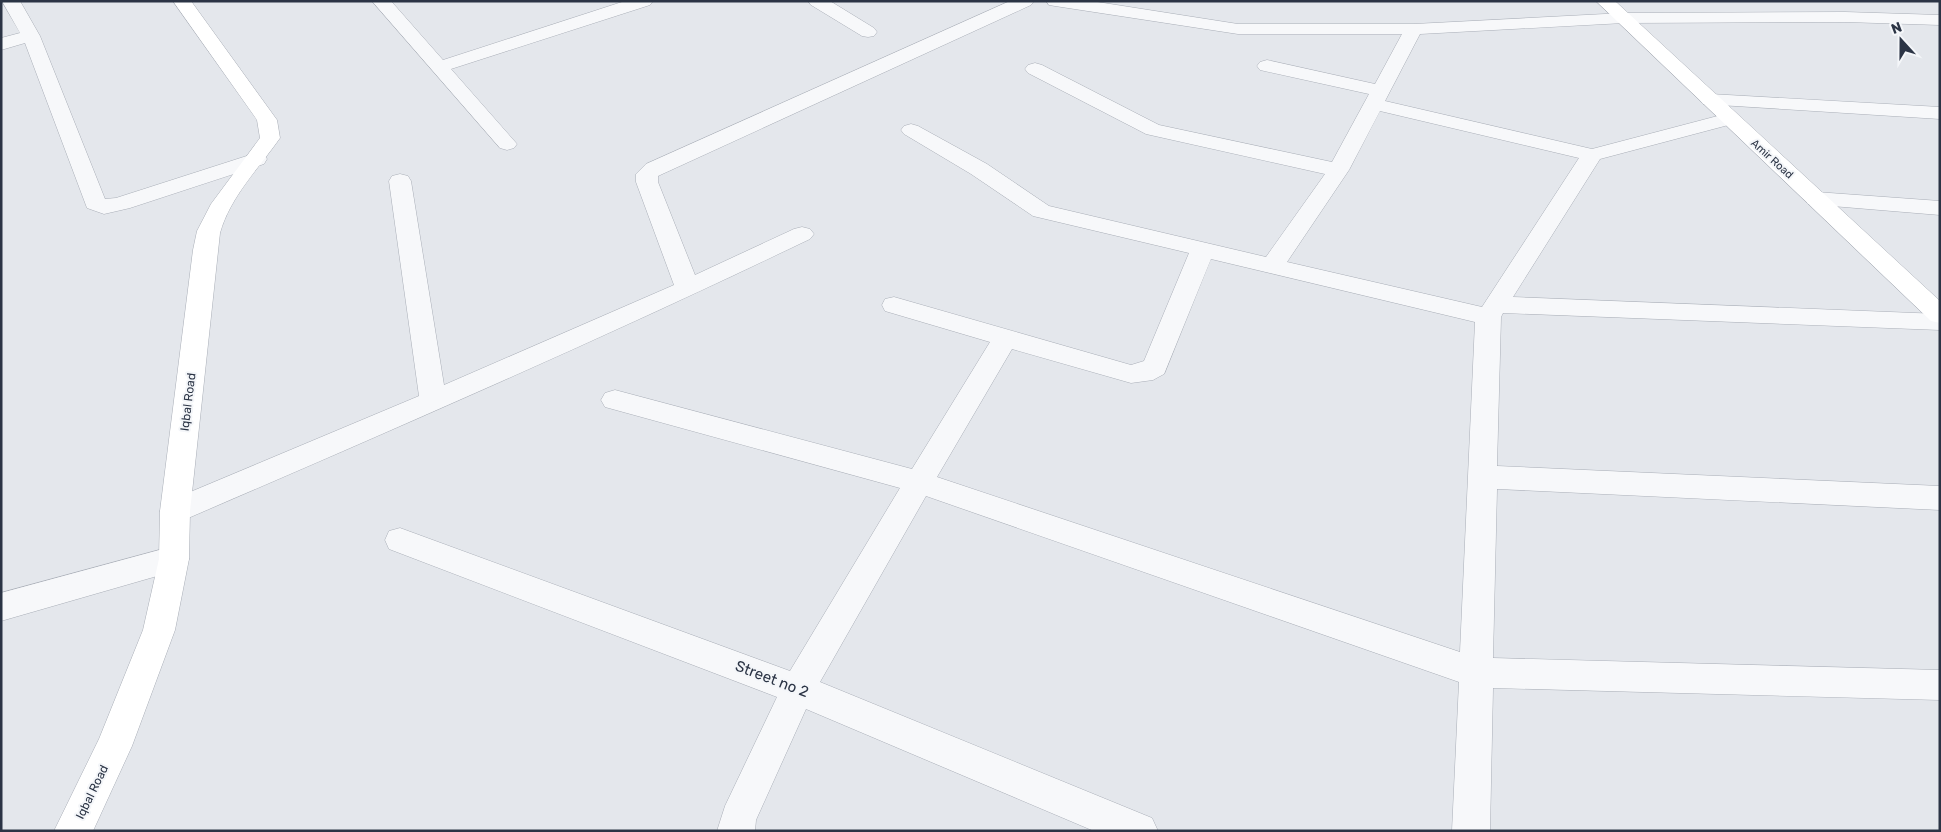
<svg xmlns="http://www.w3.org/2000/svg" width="1941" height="832" font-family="Rubik,sans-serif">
  <rect width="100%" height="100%" fill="#e4e7ec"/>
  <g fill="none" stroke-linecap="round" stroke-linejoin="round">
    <defs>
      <g id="street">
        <path d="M2,1H20L40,36L105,199L116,198L256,153L264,154L267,159L264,164L130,208L104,214L87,208L25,43L1,50V38L20,33Z"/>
        <path d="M372,1H391L443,60L625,1H653L650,5L451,69L517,144L514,148L507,150L500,148Z"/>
        <path d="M808,1H830L874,28L877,32L874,36L868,37L862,36L811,5Z"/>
        <path d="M1010,1H1034L1031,5L658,176V182L695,275L794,229L802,227L810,229L814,234L810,239C604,338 395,429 186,519L175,523L164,519L160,511L164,503L419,396L389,181L392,176L400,174L408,176L411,181L444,385L674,285L636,182V174L646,164Z"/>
        <path d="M1046,1H1091L1238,24H1414L1624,13L1845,12L1940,15V25L1845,22L1624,23L1420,34L1385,101L1592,149L1729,113L1736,115L1739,119L1736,123L1600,159L1513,297L1940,314V330L1503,313L1501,317L1497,466L1940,486V510L1497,489L1493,658L1940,670V700L1493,688L1490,831H1452L1459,682L926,496L820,682L1152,818L1158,831H1094L806,709L756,820L755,831H717L725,806L777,697L389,549L385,540L389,531L400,528L790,671L900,488L605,407L601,400L605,393L615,390L912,469L990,342L885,311L882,305L885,299L894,297L1131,365L1144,361L1189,253L1033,216L971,174L904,134L901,130L904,126L911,124L918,126L987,164L1049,206L1266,257L1325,174L1146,134L1028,73L1025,69L1028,65L1035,63L1042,65L1159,125L1332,162L1369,94L1260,70L1257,66L1260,62L1267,60L1375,84L1402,34H1238L1055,6L1049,5ZM1380,111L1579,158L1482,307L1287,262L1349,170ZM1211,259L1475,322L1460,652L937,477L1012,349L1131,383L1153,380L1164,374Z"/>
        <path d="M1710,94L1940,107V119L1703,104L1700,100L1703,96Z"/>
        <path d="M1816,192L1940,201V215L1808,204L1805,199L1808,194Z"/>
        <path d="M174,546L185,550L189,559L185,568L1,621V593Z"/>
      </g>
      <g id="secondary">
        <path d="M173,1H191L277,120L280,138C259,168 230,197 220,233L190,511L189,559L175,630L132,746L93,831H54L99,739L143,630L159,559L160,511L193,250L197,231L211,204L260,138L257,120Z"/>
        <path d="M1596,1H1615L1940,301V323L1931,321Z"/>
      </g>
    </defs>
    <!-- street casing -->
    <use href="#street" stroke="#a9aeb7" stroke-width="1"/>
    <!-- secondary casing -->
    <use href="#secondary" stroke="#a9aeb7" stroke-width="1"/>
    <!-- street -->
    <use href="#street" fill="#f7f8fa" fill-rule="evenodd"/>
    <!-- secondary -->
    <use href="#secondary" fill="#fff" fill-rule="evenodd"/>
  </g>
  <g text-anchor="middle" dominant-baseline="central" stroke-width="4" stroke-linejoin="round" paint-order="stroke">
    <!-- far-street labels -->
    <g font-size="11" fill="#2b3445" stroke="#f4f6f9">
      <text transform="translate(1772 159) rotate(42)">Amir Road</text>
    </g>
    <!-- street labels -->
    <g font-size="12" fill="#2b3445" stroke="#f4f6f9">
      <text transform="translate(188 402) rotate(-83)">Iqbal Road</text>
      <text transform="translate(92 792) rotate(-64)">Iqbal Road</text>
    </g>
    <!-- near-street labels -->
    <g font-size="15" fill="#2b3445" stroke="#f4f6f9">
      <text transform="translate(772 679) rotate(21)">Street no 2</text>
    </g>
  </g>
  <!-- border -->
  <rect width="1941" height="832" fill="none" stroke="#2b3445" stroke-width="5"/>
  <!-- north arrow -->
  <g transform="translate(1901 40) rotate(339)" stroke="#f4f6f9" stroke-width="4" paint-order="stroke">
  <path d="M0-4L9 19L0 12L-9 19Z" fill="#2b3445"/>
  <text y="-8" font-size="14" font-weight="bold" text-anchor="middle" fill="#2b3445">N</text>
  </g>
</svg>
